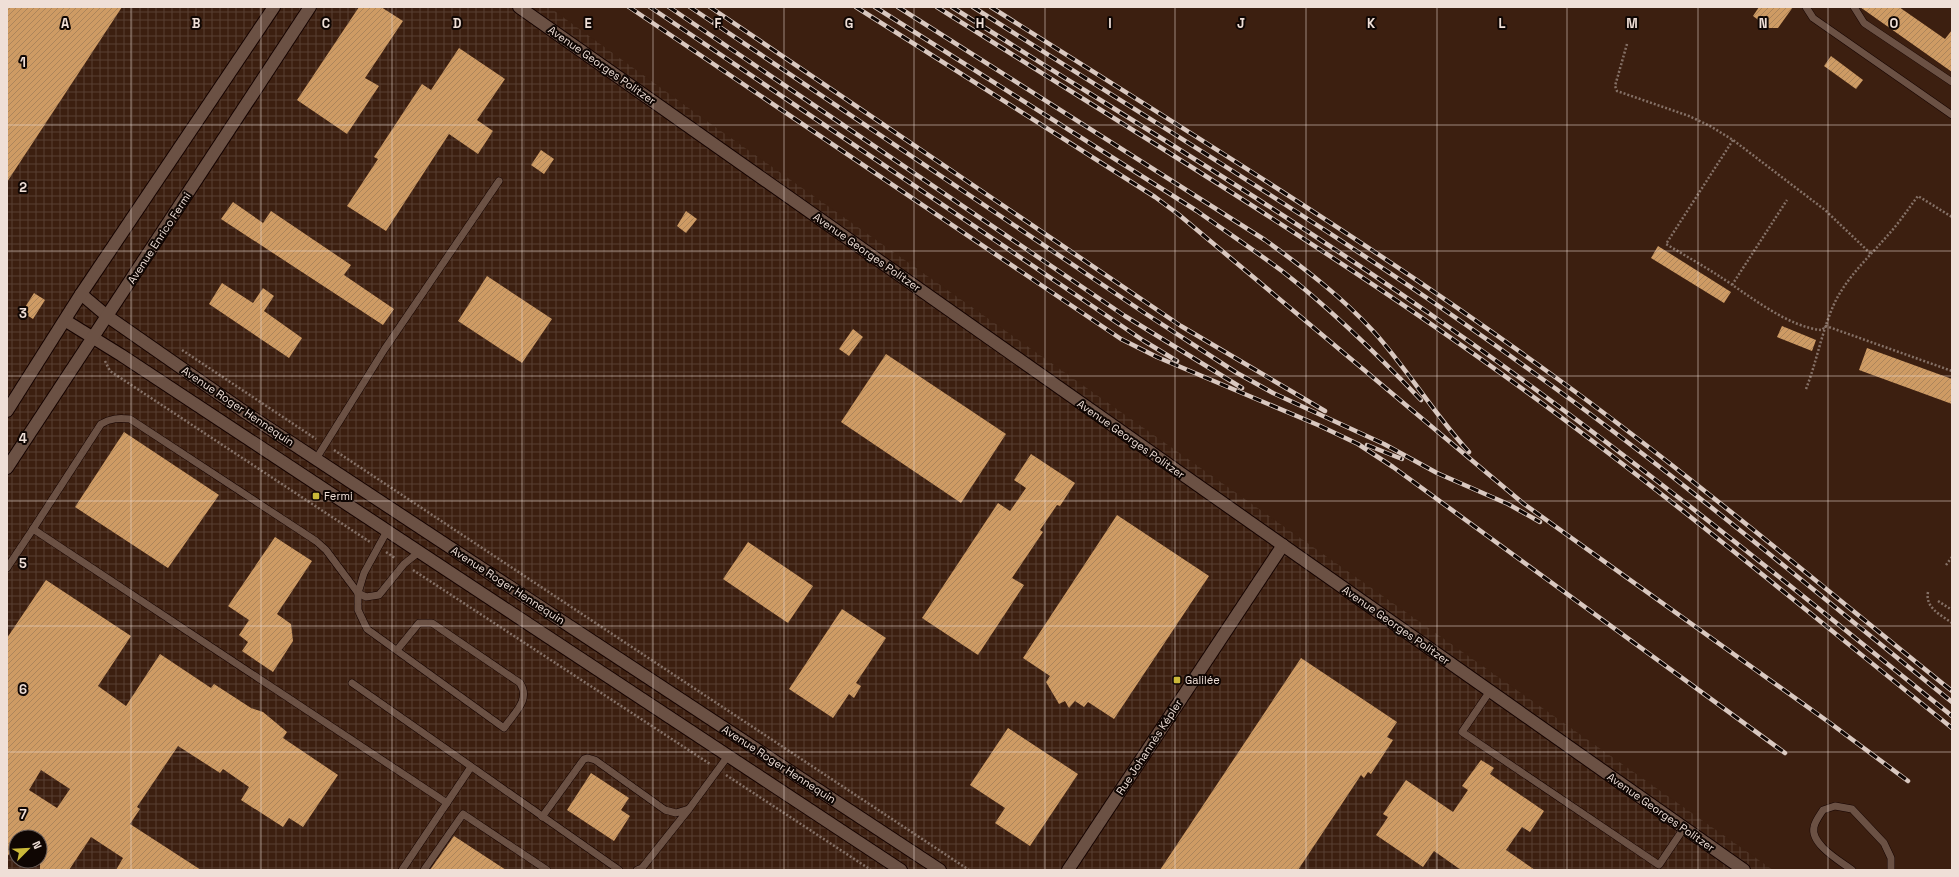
<svg xmlns="http://www.w3.org/2000/svg" width="1959" height="877" font-family="'Space Grotesk',sans-serif">
  <defs>
    <pattern id="industrial-grid" width="8" height="8" patternUnits="userSpaceOnUse"><rect width="8" height="8" fill="#3c1f10"/><path d="M0 4h8M4 0v8" fill="none" stroke="#583f32"/></pattern>
    <pattern id="building-hatch" width="6" height="6" patternUnits="userSpaceOnUse"><rect width="6" height="6" fill="#ce9b64"/><path d="M-1 1l2-2M0 6l6-6M5 7l2-2" fill="none" stroke="#ac855b"/></pattern>
  </defs>
  <rect width="100%" height="100%" fill="#2e180c"/>
  <!-- industrial -->
  <path fill="url(#industrial-grid)" fill-rule="evenodd" d="M7,7H873L1952,870H7ZM16,837H40V861H16Z"/>
  <!-- built -->
  <path fill="#3c1f10" d="M549,7H1952V870H1773L704,119Z"/>
  <!-- building -->
  <g fill="url(#building-hatch)" fill-rule="evenodd">
    <path d="M7,7H122L7,182Z"/>
    <path d="M359,7H381L403,21L365,78L379,86L347,134L297,100Z"/>
    <path d="M1759,7H1793L1778,28H1769L1753,16Z"/>
    <path d="M1860,7H1899L1945,39L1952,30V72Z"/>
    <path d="M459,48L505,79L477,120L493,131L478,154L449,134L386,231L347,206L378,159L374,157L422,84L431,90Z"/>
    <path d="M1831,56L1863,80L1856,89L1824,66Z"/>
    <path d="M541,150L554,159L544,174L531,165Z"/>
    <path d="M233,202L263,223L271,211L351,265L344,275L394,309L383,325L221,219Z"/>
    <path d="M686,211L697,219L686,233L677,226Z"/>
    <path d="M1658,246L1731,292L1724,303L1651,258Z"/>
    <path d="M487,276L552,319L522,363L458,321Z"/>
    <path d="M222,283L253,303L263,288L274,296L264,311L302,338L289,358L209,304Z"/>
    <path d="M34,293L45,300L33,319L22,312Z"/>
    <path d="M1782,326L1816,340L1812,351L1777,337Z"/>
    <path d="M853,329L863,337L849,356L839,349Z"/>
    <path d="M1867,348L1952,379V404L1859,370Z"/>
    <path d="M886,354L1006,434L961,503L841,422Z"/>
    <path d="M124,432L219,495L168,568L75,507Z"/>
    <path d="M1031,454L1075,483L1060,506L1057,505L1040,530L1043,532L1012,578L1024,585L978,655L922,618L998,503L1010,511L1026,488L1014,480Z"/>
    <path d="M1117,515L1209,576L1114,719L1088,702L1084,707L1075,701L1069,708L1065,701L1059,704L1046,682L1050,676L1023,658Z"/>
    <path d="M275,537L312,561L277,614L291,624L293,641L273,672L242,651L248,642L239,635L249,620L228,606Z"/>
    <path d="M748,542L813,586L788,623L723,579Z"/>
    <path d="M46,580L131,636L98,686L126,706L160,654L211,688L214,684L251,708L263,712L287,732L283,738L338,775L303,827L289,818L283,827L241,800L249,787L223,769L220,773L178,746L137,807L140,809L130,824L201,870H116L123,858L91,837L69,870H40V837H16V844L7,857V638ZM41,770L70,789L57,808L29,790Z"/>
    <path d="M842,609L886,638L856,683L861,686L854,698L849,694L833,718L789,689Z"/>
    <path d="M1301,658L1397,722L1387,737L1393,740L1371,774L1368,772L1364,778L1361,775L1298,870H1160Z"/>
    <path d="M1008,728L1078,774L1030,846L995,823L1005,808L970,785Z"/>
    <path d="M1481,760L1494,768L1490,774L1544,811L1530,832L1522,827L1506,850L1535,870H1461L1434,851L1423,867L1376,835L1388,817L1383,814L1406,780L1453,812L1468,790L1462,786Z"/>
    <path d="M591,773L629,798L621,810L630,816L614,841L567,810Z"/>
    <path d="M454,836L506,870H430Z"/>
  </g>
  <g fill="none" stroke-linecap="round" stroke-linejoin="round">
    <defs>
      <g id="lane">
        <path d="M1806,7L1813,18L1952,115"/>
        <path d="M1854,7L1864,23L1952,82"/>
        <path d="M316,459L384,350L499,181"/>
        <path d="M387,531L364,573L358,593L366,597L379,595L404,564L419,552"/>
        <path d="M7,568L33,529"/>
        <path d="M397,650L419,623H432L520,683C531,700 514,713 504,728L367,629L358,610V593L326,550L316,541L130,419C119,418 111,418 101,424L33,529L447,803"/>
        <path d="M352,683L619,870"/>
        <path d="M1490,691L1462,732L1659,865L1684,828"/>
        <path d="M689,809L728,756"/>
        <path d="M542,817L584,759L588,758L595,760L665,810L676,813L689,809L642,868L637,870"/>
        <path d="M402,870L471,767"/>
        <path d="M424,870L463,814L547,870"/>
        <path d="M1852,870C1840,861 1810,844 1814,827C1815,821 1820,815 1823,810L1835,806L1852,809L1884,843L1891,858V870"/>
      </g>
      <path id="street" d="M1068,870L1283,545"/>
      <g id="secondary">
        <path d="M519,7L1744,870"/>
        <path d="M81,294L107,316L246,413L940,870"/>
        <path d="M66,321L121,355L901,870"/>
        <path d="M7,411L81,294L274,7"/>
        <path d="M7,468L310,7"/>
      </g>
    </defs>
    <!-- lane casing -->
    <use href="#lane" stroke="#150300" stroke-width="8"/>
    <!-- street casing -->
    <use href="#street" stroke="#150300" stroke-width="14"/>
    <!-- secondary casing -->
    <use href="#secondary" stroke="#150300" stroke-width="14"/>
    <!-- path -->
    <g stroke="#857167" stroke-width="2.5" stroke-dasharray="2 2" stroke-linecap="butt">
      <path d="M1627,44L1615,86L1617,91L1689,116L1710,126L1733,140L1825,210L1871,254"/>
      <path d="M1733,140L1666,244C1684,255 1702,265 1719,276C1747,294 1789,328 1822,330L1826,326L1952,371"/>
      <path d="M1732,285L1787,200"/>
      <path d="M182,350L316,439"/>
      <path d="M105,361L110,371L370,542"/>
      <path d="M1806,389C1817,361 1822,330 1835,302C1848,276 1869,257 1888,235C1899,223 1908,209 1918,196L1952,217"/>
      <path d="M334,450L969,870"/>
      <path d="M386,552L395,558"/>
      <path d="M1946,565L1952,557"/>
      <path d="M413,570L710,764"/>
      <path d="M1928,592C1925,608 1941,615 1952,623"/>
      <path d="M1938,601L1952,610"/>
      <path d="M726,775L871,870"/>
    </g>
    <!-- lane -->
    <use href="#lane" stroke="#6b5144" stroke-width="7"/>
    <!-- street -->
    <use href="#street" stroke="#6b5144" stroke-width="12"/>
    <!-- secondary -->
    <use href="#secondary" stroke="#6b5144" stroke-width="12"/>
    <defs>
      <g id="rail">
        <path d="M629,7L1121,339L1157,357L1318,425L1358,444L1393,467L1785,753"/>
        <path d="M650,7L1144,341L1177,361"/>
        <path d="M669,7L1125,316L1242,388"/>
        <path d="M690,7L1143,312L1237,373L1273,393L1384,444L1437,473L1508,504L1540,522"/>
        <path d="M710,7L1181,326L1325,411"/>
        <path d="M856,7L1155,197L1178,214L1524,504L1830,723L1908,781"/>
        <path d="M875,7L1197,211C1225,231 1254,250 1282,271C1332,310 1377,354 1421,400"/>
        <path d="M898,7L1265,240C1304,268 1342,297 1374,332C1408,370 1434,414 1469,452"/>
        <path d="M937,7C1134,132 1335,252 1524,390C1671,497 1810,614 1952,728"/>
        <path d="M952,7C1119,113 1289,214 1450,328C1623,449 1787,583 1952,716"/>
        <path d="M973,7C1161,127 1353,242 1534,373C1678,476 1814,591 1952,702"/>
        <path d="M991,7C1175,124 1361,237 1537,364C1680,466 1815,581 1952,691"/>
        <path d="M1367,445L1402,459"/>
      </g>
    </defs>
    <!-- rail casing -->
    <use href="#rail" stroke="#d9c8c0" stroke-width="4.5"/>
    <!-- rail -->
    <use href="#rail" stroke="#0f0603" stroke-width="3" stroke-dasharray="9" stroke-linecap="butt"/>
  </g>
  <!-- grid -->
  <path fill="none" stroke="#efdfd7" stroke-width="1" stroke-opacity="0.55" d="M131,7V870M261,7V870M392,7V870M522,7V870M653,7V870M784,7V870M914,7V870M1045,7V870M1175,7V870M1306,7V870M1437,7V870M1567,7V870M1698,7V870M1828,7V870M7,125H1952M7,251H1952M7,376H1952M7,501H1952M7,626H1952M7,752H1952"/>
  <!-- markers -->
  <g fill="#cbb939" stroke="#0f0603" stroke-width="1.5">
    <rect x="312" y="492" width="8" height="8" rx="2"/>
    <rect x="1173" y="676" width="8" height="8" rx="2"/>
  </g>
  <g text-anchor="middle" dominant-baseline="central" stroke-width="4" stroke-linejoin="round" paint-order="stroke">
    <!-- street labels -->
    <g font-size="11" fill="#efdfd7" stroke="#0f0603">
      <text transform="translate(602 65) rotate(35)">Avenue Georges Politzer</text>
      <text transform="translate(159 238) rotate(-57)">Avenue Enrico Fermi</text>
      <text transform="translate(867 252) rotate(35)">Avenue Georges Politzer</text>
      <text transform="translate(238 406) rotate(34)">Avenue Roger Hennequin</text>
      <text transform="translate(1131 439) rotate(35)">Avenue Georges Politzer</text>
      <text transform="translate(508 585) rotate(33)">Avenue Roger Hennequin</text>
      <text transform="translate(1396 625) rotate(35)">Avenue Georges Politzer</text>
      <text transform="translate(1149 747) rotate(-57)">Rue Johannès Képler</text>
      <text transform="translate(779 764) rotate(33)">Avenue Roger Hennequin</text>
      <text transform="translate(1661 812) rotate(35)">Avenue Georges Politzer</text>
    </g>
    <!-- poi labels -->
    <g font-size="11" fill="#efdfd7" stroke="#0f0603" text-anchor="start">
      <text x="324" y="496">Fermi</text>
      <text x="1185" y="680">Galilée</text>
    </g>
  </g>
  <g font-size="13" text-anchor="middle" font-weight="bold" fill="#efdfd7" stroke="#0f0603" stroke-width="4" stroke-linejoin="round" paint-order="stroke">
    <text x="65" y="28">A</text>
    <text x="196" y="28">B</text>
    <text x="326" y="28">C</text>
    <text x="457" y="28">D</text>
    <text x="588" y="28">E</text>
    <text x="718" y="28">F</text>
    <text x="849" y="28">G</text>
    <text x="980" y="28">H</text>
    <text x="1110" y="28">I</text>
    <text x="1241" y="28">J</text>
    <text x="1371" y="28">K</text>
    <text x="1502" y="28">L</text>
    <text x="1632" y="28">M</text>
    <text x="1763" y="28">N</text>
    <text x="1894" y="28">O</text>
    <text x="23" y="67">1</text>
    <text x="23" y="192">2</text>
    <text x="23" y="318">3</text>
    <text x="23" y="443">4</text>
    <text x="23" y="568">5</text>
    <text x="23" y="694">6</text>
    <text x="23" y="819">7</text>
  </g>
  <!-- border -->
  <rect width="1959" height="877" fill="none" stroke="#efdfd7" stroke-width="16"/>
  <!-- north arrow -->
  <g transform="translate(28 849) rotate(66)"><circle r="19" fill="#0f0603" stroke="#695d58"/>
  <path d="M0-3L7 15L0 10L-7 15Z" fill="#cbb939"/>
  <text y="-6" font-size="11" font-weight="bold" text-anchor="middle" fill="#efdfd7">N</text>
  </g>
</svg>
